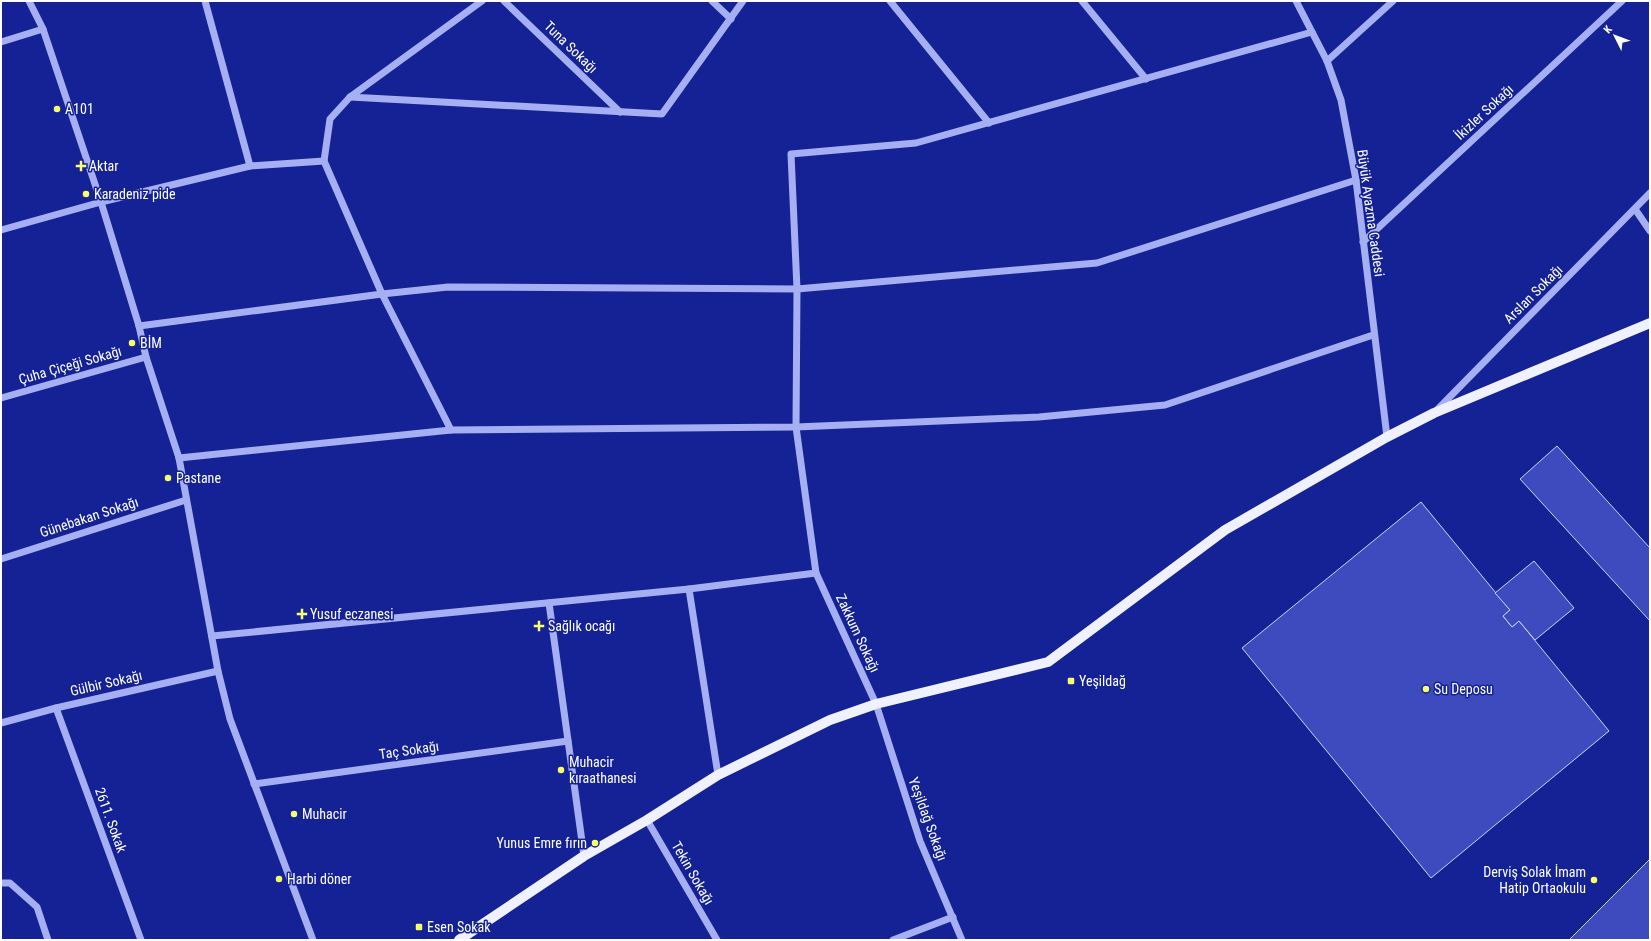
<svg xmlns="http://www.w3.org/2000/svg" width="1651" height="941" font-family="'Roboto Condensed',sans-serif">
  <rect width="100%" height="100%" fill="#142296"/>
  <!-- building -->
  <g fill="#3d4bbe" stroke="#cdd3fd">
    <path d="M1557,446L1650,548V621L1520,479Z"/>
    <path d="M1421,502L1510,610L1503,616L1512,627L1519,621L1609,731L1431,878L1242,648Z"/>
    <path d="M1534,561L1574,608L1535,640L1519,621L1512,627L1503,616L1510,610L1495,593Z"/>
    <path d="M1650,859V940H1569Z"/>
  </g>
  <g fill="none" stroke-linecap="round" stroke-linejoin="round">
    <!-- minor -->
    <g stroke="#a5aff2" stroke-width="7">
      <path d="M29,1L43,29L101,202L139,326L146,357L179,458L218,671L230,719L313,940"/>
      <path d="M205,1L250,166"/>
      <path d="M482,1L350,97L662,114L743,1"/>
      <path d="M504,1L620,112"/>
      <path d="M712,1L731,19"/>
      <path d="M890,1L989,123"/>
      <path d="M1082,1L1146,79"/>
      <path d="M1296,1L1327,61L1341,100L1356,180L1387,437"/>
      <path d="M1,42L43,29"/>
      <path d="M1327,61L1393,1"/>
      <path d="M324,161L330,119L350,97"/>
      <path d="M1635,209L1650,231"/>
      <path d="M1,230L101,202L250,166L324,161L382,294L451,430"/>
      <path d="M1363,242L1622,1"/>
      <path d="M139,326L382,294L448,287L797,289L1097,263L1356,180"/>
      <path d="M1,398L146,357"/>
      <path d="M1437,410L1650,193"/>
      <path d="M179,458L451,430L796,427L1039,417L1165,405L1373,335"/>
      <path d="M1,559L186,500"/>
      <path d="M816,573L876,704L920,841L962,940"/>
      <path d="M689,589L718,775"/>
      <path d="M549,603L584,856"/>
      <path d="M212,636L689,589L816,573L796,427L797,289L791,154L916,143L1312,32"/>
      <path d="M56,708L141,940"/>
      <path d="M1,723L56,708L218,671"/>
      <path d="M254,784L568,741"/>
      <path d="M647,820L717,940"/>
      <path d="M1,883H10L37,907L48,940"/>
      <path d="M893,940L953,917"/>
    </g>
    <!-- major -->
    <path stroke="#f0f1ff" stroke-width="10" d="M459,940L584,856L647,820L718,775L830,720L876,704L1048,662L1225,530L1387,437L1434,413L1650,323"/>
  </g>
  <!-- markers -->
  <g fill="#f9ff66" stroke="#142296" stroke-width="1.5">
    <circle cx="57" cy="109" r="4"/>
    <path d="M79 160h4v4h4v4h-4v4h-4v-4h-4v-4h4z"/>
    <circle cx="86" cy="194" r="4"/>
    <circle cx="132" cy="343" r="4"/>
    <circle cx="168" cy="478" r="4"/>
    <path d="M300 608h4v4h4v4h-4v4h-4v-4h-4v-4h4z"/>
    <path d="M537 620h4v4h4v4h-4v4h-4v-4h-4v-4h4z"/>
    <rect x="1067" y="677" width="8" height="8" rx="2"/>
    <circle cx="1426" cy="689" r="4"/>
    <circle cx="561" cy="770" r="4"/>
    <circle cx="294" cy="814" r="4"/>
    <circle cx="595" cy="843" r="4"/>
    <circle cx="279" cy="879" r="4"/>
    <circle cx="1594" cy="880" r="4"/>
    <rect x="415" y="923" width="8" height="8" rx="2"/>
  </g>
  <g text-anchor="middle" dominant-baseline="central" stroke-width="3" stroke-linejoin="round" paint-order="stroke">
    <!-- street labels -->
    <g font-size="14" fill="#fff" stroke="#142296">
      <text transform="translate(571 47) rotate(44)">Tuna Sokağı</text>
      <text transform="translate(1484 112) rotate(-43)">İkizler Sokağı</text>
      <text transform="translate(1371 213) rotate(82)">Büyük Ayazma Caddesi</text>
      <text transform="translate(1533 294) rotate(-45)">Arslan Sokağı</text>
      <text transform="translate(70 365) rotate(-16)">Çuha Çiçeği Sokağı</text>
      <text transform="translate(89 517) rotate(-18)">Günebakan Sokağı</text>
      <text transform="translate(858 633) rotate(65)">Zakkum Sokağı</text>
      <text transform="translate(106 683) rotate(-13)">Gülbir Sokağı</text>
      <text transform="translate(409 750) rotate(-8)">Taç Sokağı</text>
      <text transform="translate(928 819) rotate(70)">Yeşildağ Sokağı</text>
      <text transform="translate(111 820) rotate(70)">2611. Sokak</text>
      <text transform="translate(693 873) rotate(60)">Tekin Sokağı</text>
    </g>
    <!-- poi labels -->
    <g font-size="14" fill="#fff" stroke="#142296" text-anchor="start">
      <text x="65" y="109">A101</text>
      <text x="89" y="166">Aktar</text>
      <text x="94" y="194">Karadeniz pide</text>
      <text x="140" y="343">BİM</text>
      <text x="176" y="478">Pastane</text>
      <text x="310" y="614">Yusuf eczanesi</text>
      <text x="548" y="626">Sağlık ocağı</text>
      <text x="1079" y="681">Yeşildağ</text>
      <text x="1434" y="689">Su Deposu</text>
      <text x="569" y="762">Muhacir<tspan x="569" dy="16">kıraathanesi</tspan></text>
      <text x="302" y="814">Muhacir</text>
      <text x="587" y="843" text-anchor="end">Yunus Emre fırın</text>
      <text x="1586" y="872" text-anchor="end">Derviş Solak İmam<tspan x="1586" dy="16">Hatip Ortaokulu</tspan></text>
      <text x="287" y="879">Harbi döner</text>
      <text x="427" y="927">Esen Sokak</text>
    </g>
  </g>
  <!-- border -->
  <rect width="1651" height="941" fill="none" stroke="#ffffff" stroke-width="4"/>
  <!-- north arrow -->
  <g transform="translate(1615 36) rotate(312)" stroke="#142296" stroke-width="3" paint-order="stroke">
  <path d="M0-3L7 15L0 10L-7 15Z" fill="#ffffff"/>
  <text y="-6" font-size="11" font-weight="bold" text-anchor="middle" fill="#ffffff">K</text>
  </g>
</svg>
